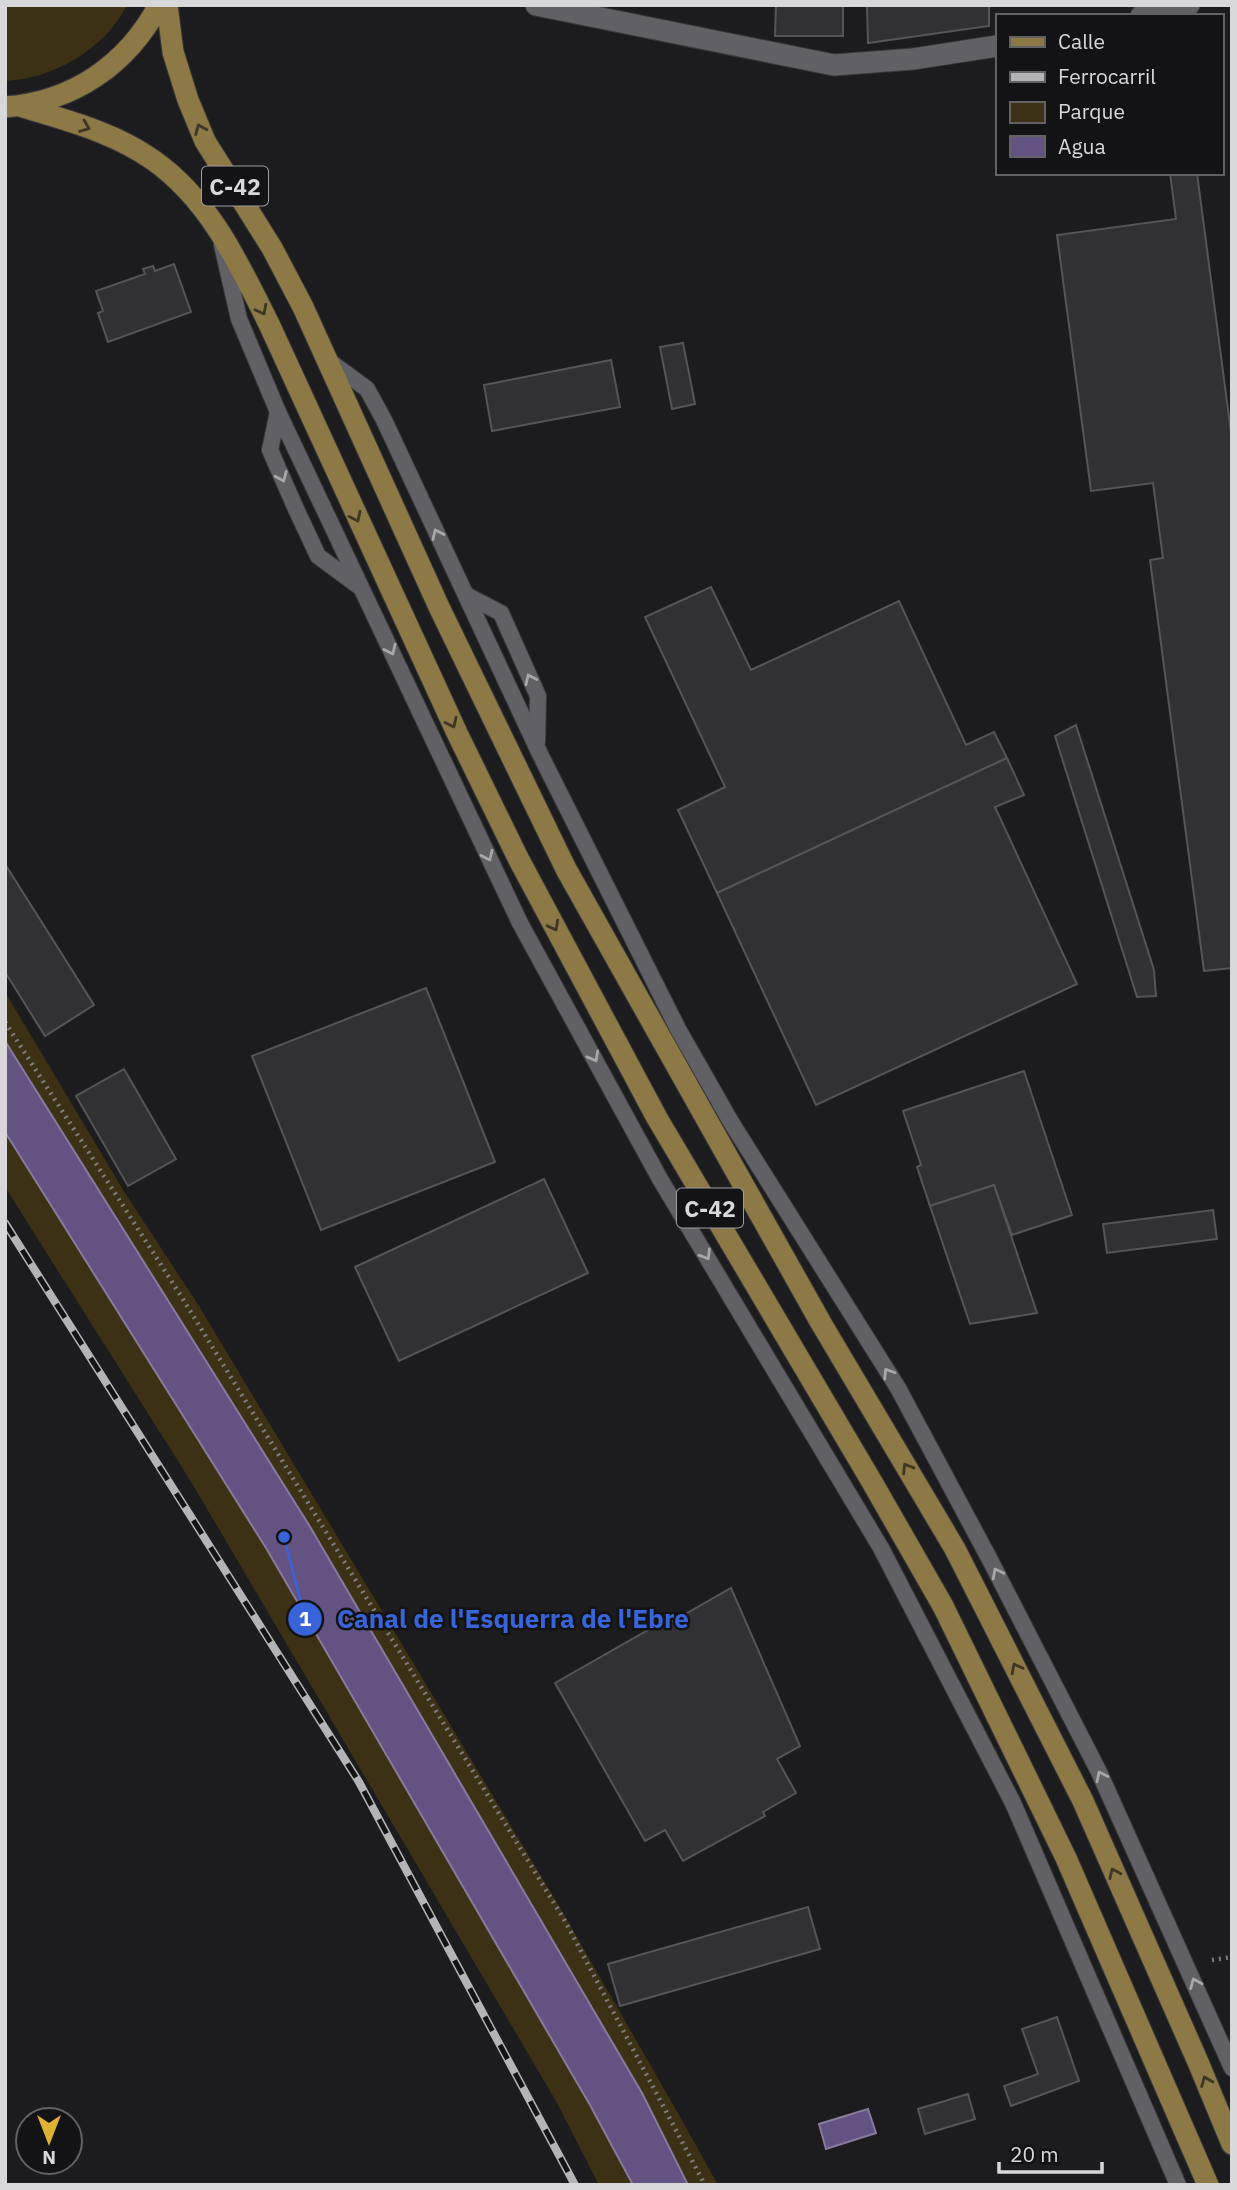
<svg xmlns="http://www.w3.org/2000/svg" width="1237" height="2190" font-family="'IBM Plex Sans',sans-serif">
  <rect width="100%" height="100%" fill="#1c1c1e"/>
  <!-- green -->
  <g fill="#3c3114">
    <path d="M5,5H127C105,49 53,79 5,81Z"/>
    <path d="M5,992L125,1193L199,1306L565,1916C616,2006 668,2094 718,2185H688L642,2093L309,1525L5,1041Z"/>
    <path d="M5,1132L266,1548L590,2105L633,2185H599L556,2101L190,1480L5,1187Z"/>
  </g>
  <!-- water -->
  <g fill="#635383" stroke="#867b9d" stroke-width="2">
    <path d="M5,1041L309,1525L642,2093L688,2185H633L590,2105L266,1548L5,1132Z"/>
    <path d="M868,2109L876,2133L826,2149L819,2124Z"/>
  </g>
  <!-- building -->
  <g fill="#313033" stroke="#555457" stroke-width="2">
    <path d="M776,5H843V36H775Z"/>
    <path d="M867,5H989V26L868,43Z"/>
    <path d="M1170,173H1197L1232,440V968L1204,971L1150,560L1163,558L1153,483L1091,491L1057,235L1176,219Z"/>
    <path d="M174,264L191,312L108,342L98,313L103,311L96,291L145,274L143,269L153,266L155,271Z"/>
    <path d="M683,343L695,404L672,409L660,347Z"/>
    <path d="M611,360L620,407L492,431L484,385Z"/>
    <path d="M711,587L751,670L899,601L966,745L994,732L1007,758L717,893L678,810L725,787L645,617Z"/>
    <path d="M1076,725L1154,970L1156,996L1137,997L1055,736Z"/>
    <path d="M1007,758L1024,795L995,807L1077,984L816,1105L717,893Z"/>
    <path d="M5,864L94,1005L45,1036L5,972Z"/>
    <path d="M426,988L495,1162L321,1230L252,1056Z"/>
    <path d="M124,1069L176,1159L128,1186L76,1096Z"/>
    <path d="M1024,1071L1072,1215L1012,1235L994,1185L930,1206L917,1167L921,1165L903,1111Z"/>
    <path d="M544,1179L588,1273L399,1361L355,1267Z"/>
    <path d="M994,1185L1037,1313L970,1324L930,1206Z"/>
    <path d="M1213,1210L1217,1239L1107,1253L1103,1224Z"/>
    <path d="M731,1588L800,1746L777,1759L796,1793L763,1812L765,1816L683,1861L665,1830L645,1841L555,1683L657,1625L659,1629Z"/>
    <path d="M808,1907L820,1949L620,2006L608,1964Z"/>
    <path d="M1057,2017L1079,2081L1011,2106L1004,2086L1038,2074L1022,2029Z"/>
    <path d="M968,2094L975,2119L925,2134L918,2109Z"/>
  </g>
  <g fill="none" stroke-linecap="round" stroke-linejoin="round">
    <defs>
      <g id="service">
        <path d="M222,245L239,319L278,412L520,923L660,1179L881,1548L1013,1803L1178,2185"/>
        <path d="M329,361L367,389L384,420L540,754L678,1029L731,1122L898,1388L989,1558L1099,1772L1232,2068"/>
        <path d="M278,412L270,450L296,509L318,556L360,587"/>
        <path d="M466,595L501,613L538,696L537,742"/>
      </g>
      <g id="minor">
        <path d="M536,5L834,65L913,59L997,46"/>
        <path d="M1141,16L1189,5"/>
      </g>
      <g id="primary">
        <path d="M167,5L173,52L188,100L205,141L272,248L303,307L439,607L566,869L821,1323L955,1549L1083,1801L1198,2062L1232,2144"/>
        <path d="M20,106C65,120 114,132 153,160C210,200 239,264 269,324L457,733L518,858L657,1118L872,1482L943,1606L1066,1858L1208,2185"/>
        <path d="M5,107C73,102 127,65 159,5"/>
      </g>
    </defs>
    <!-- service casing -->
    <use href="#service" stroke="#39383a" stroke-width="18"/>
    <!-- minor casing -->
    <use href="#minor" stroke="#39383a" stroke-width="23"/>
    <!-- primary casing -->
    <use href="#primary" stroke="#39383a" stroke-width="23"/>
    <!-- path -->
    <g stroke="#7d7d7f" stroke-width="4.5" stroke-dasharray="2 5" stroke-linecap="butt">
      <path d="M5,1022L181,1296L565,1921L705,2185"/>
      <path d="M1212,1960L1232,1957"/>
    </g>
    <!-- service -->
    <use href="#service" stroke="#616064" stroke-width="16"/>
    <!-- minor -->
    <use href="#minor" stroke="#616064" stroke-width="21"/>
    <!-- primary -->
    <use href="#primary" stroke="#8d7945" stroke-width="21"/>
    <defs>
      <path id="rail" d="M5,1223L359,1782L575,2185"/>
    </defs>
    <!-- rail casing -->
    <use href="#rail" stroke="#b4b3b5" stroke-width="8"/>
    <!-- rail -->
    <use href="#rail" stroke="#131315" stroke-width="5" stroke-dasharray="16" stroke-linecap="butt"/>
  </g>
  <!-- one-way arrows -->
  <defs><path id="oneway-chevron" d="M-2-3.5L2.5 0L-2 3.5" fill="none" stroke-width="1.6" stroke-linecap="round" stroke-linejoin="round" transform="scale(1.75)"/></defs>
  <g stroke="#3e3726">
    <use href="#oneway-chevron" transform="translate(85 127) rotate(22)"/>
    <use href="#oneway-chevron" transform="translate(200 129) rotate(-113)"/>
    <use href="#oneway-chevron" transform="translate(262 310) rotate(63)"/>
    <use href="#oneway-chevron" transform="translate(356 517) rotate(65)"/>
    <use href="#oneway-chevron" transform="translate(452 723) rotate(65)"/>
    <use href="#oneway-chevron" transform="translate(554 926) rotate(62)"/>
    <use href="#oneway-chevron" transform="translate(907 1468) rotate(-121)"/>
    <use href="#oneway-chevron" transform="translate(1016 1668) rotate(-117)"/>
    <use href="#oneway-chevron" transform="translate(1114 1873) rotate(-114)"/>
    <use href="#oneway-chevron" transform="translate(1206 2081) rotate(-112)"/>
  </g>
  <g stroke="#a8a7aa">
    <use href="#oneway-chevron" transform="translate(282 477) rotate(66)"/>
    <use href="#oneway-chevron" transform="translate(437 534) rotate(-115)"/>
    <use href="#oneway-chevron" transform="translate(391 650) rotate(65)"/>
    <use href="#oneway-chevron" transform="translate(530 679) rotate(-115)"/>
    <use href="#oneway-chevron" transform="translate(488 856) rotate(65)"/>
    <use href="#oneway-chevron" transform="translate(594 1057) rotate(61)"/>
    <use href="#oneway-chevron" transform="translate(706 1255) rotate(59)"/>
    <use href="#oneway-chevron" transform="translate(888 1373) rotate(-122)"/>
    <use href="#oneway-chevron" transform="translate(997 1573) rotate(-117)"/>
    <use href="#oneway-chevron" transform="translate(1101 1776) rotate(-116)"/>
    <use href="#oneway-chevron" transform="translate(1195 1983) rotate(-113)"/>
  </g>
  <g text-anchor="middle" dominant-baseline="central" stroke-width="5" stroke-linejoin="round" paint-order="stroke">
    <!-- shield labels -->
    <g fill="#131315" stroke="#9d9c9e" stroke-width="2">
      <rect x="202" y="166.5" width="66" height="39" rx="5"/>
      <rect x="677" y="1188.5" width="66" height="39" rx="5"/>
    </g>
    <g font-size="23" font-weight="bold" fill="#d8d7d9">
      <text x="235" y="186">C-42</text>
      <text x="710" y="1208">C-42</text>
    </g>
  </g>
  <!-- callouts -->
  <path fill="none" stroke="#3963d8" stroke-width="2.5" d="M284 1537L305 1619"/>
  <g fill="#3963d8" stroke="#131315" stroke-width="2.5">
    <circle cx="284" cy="1537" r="7"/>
    <circle cx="305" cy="1619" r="18"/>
  </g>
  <g font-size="21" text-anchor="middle" font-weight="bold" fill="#fff">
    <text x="305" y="1626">1</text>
  </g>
  <g font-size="26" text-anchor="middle" font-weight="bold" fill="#3963d8" stroke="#131315" stroke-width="5" stroke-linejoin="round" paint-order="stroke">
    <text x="513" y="1628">Canal de l'Esquerra de l'Ebre</text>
  </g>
  <!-- border -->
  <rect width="1237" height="2190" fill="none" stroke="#d8d7d9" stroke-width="14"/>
  <!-- legend -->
  <rect x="996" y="14" width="228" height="161" fill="#131315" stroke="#626163" stroke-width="2"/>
  <rect x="1010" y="37" width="35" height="10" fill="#8d7945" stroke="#626163" stroke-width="2"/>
  <text x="1058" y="49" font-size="21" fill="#d8d7d9">Calle</text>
  <rect x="1010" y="72" width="35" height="10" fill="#b4b3b5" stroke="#626163" stroke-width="2"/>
  <text x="1058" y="84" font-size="21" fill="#d8d7d9">Ferrocarril</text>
  <rect x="1010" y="102" width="35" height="21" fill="#3c3114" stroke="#626163" stroke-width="2"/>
  <text x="1058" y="119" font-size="21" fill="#d8d7d9">Parque</text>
  <rect x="1010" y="136" width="35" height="21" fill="#635383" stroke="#626163" stroke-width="2"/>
  <text x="1058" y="154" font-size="21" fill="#d8d7d9">Agua</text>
  <!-- north arrow -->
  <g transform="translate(49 2141) rotate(180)"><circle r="33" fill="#131315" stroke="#626163" stroke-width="2"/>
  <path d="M0-5L12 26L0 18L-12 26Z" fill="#deb133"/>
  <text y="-10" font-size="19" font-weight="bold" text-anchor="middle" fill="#d8d7d9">N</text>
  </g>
  <!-- scale -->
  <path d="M999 2162v10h103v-10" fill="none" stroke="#d8d7d9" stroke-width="3.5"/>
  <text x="1010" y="2162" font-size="21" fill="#d8d7d9" stroke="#131315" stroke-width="5" paint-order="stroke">20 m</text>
</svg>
